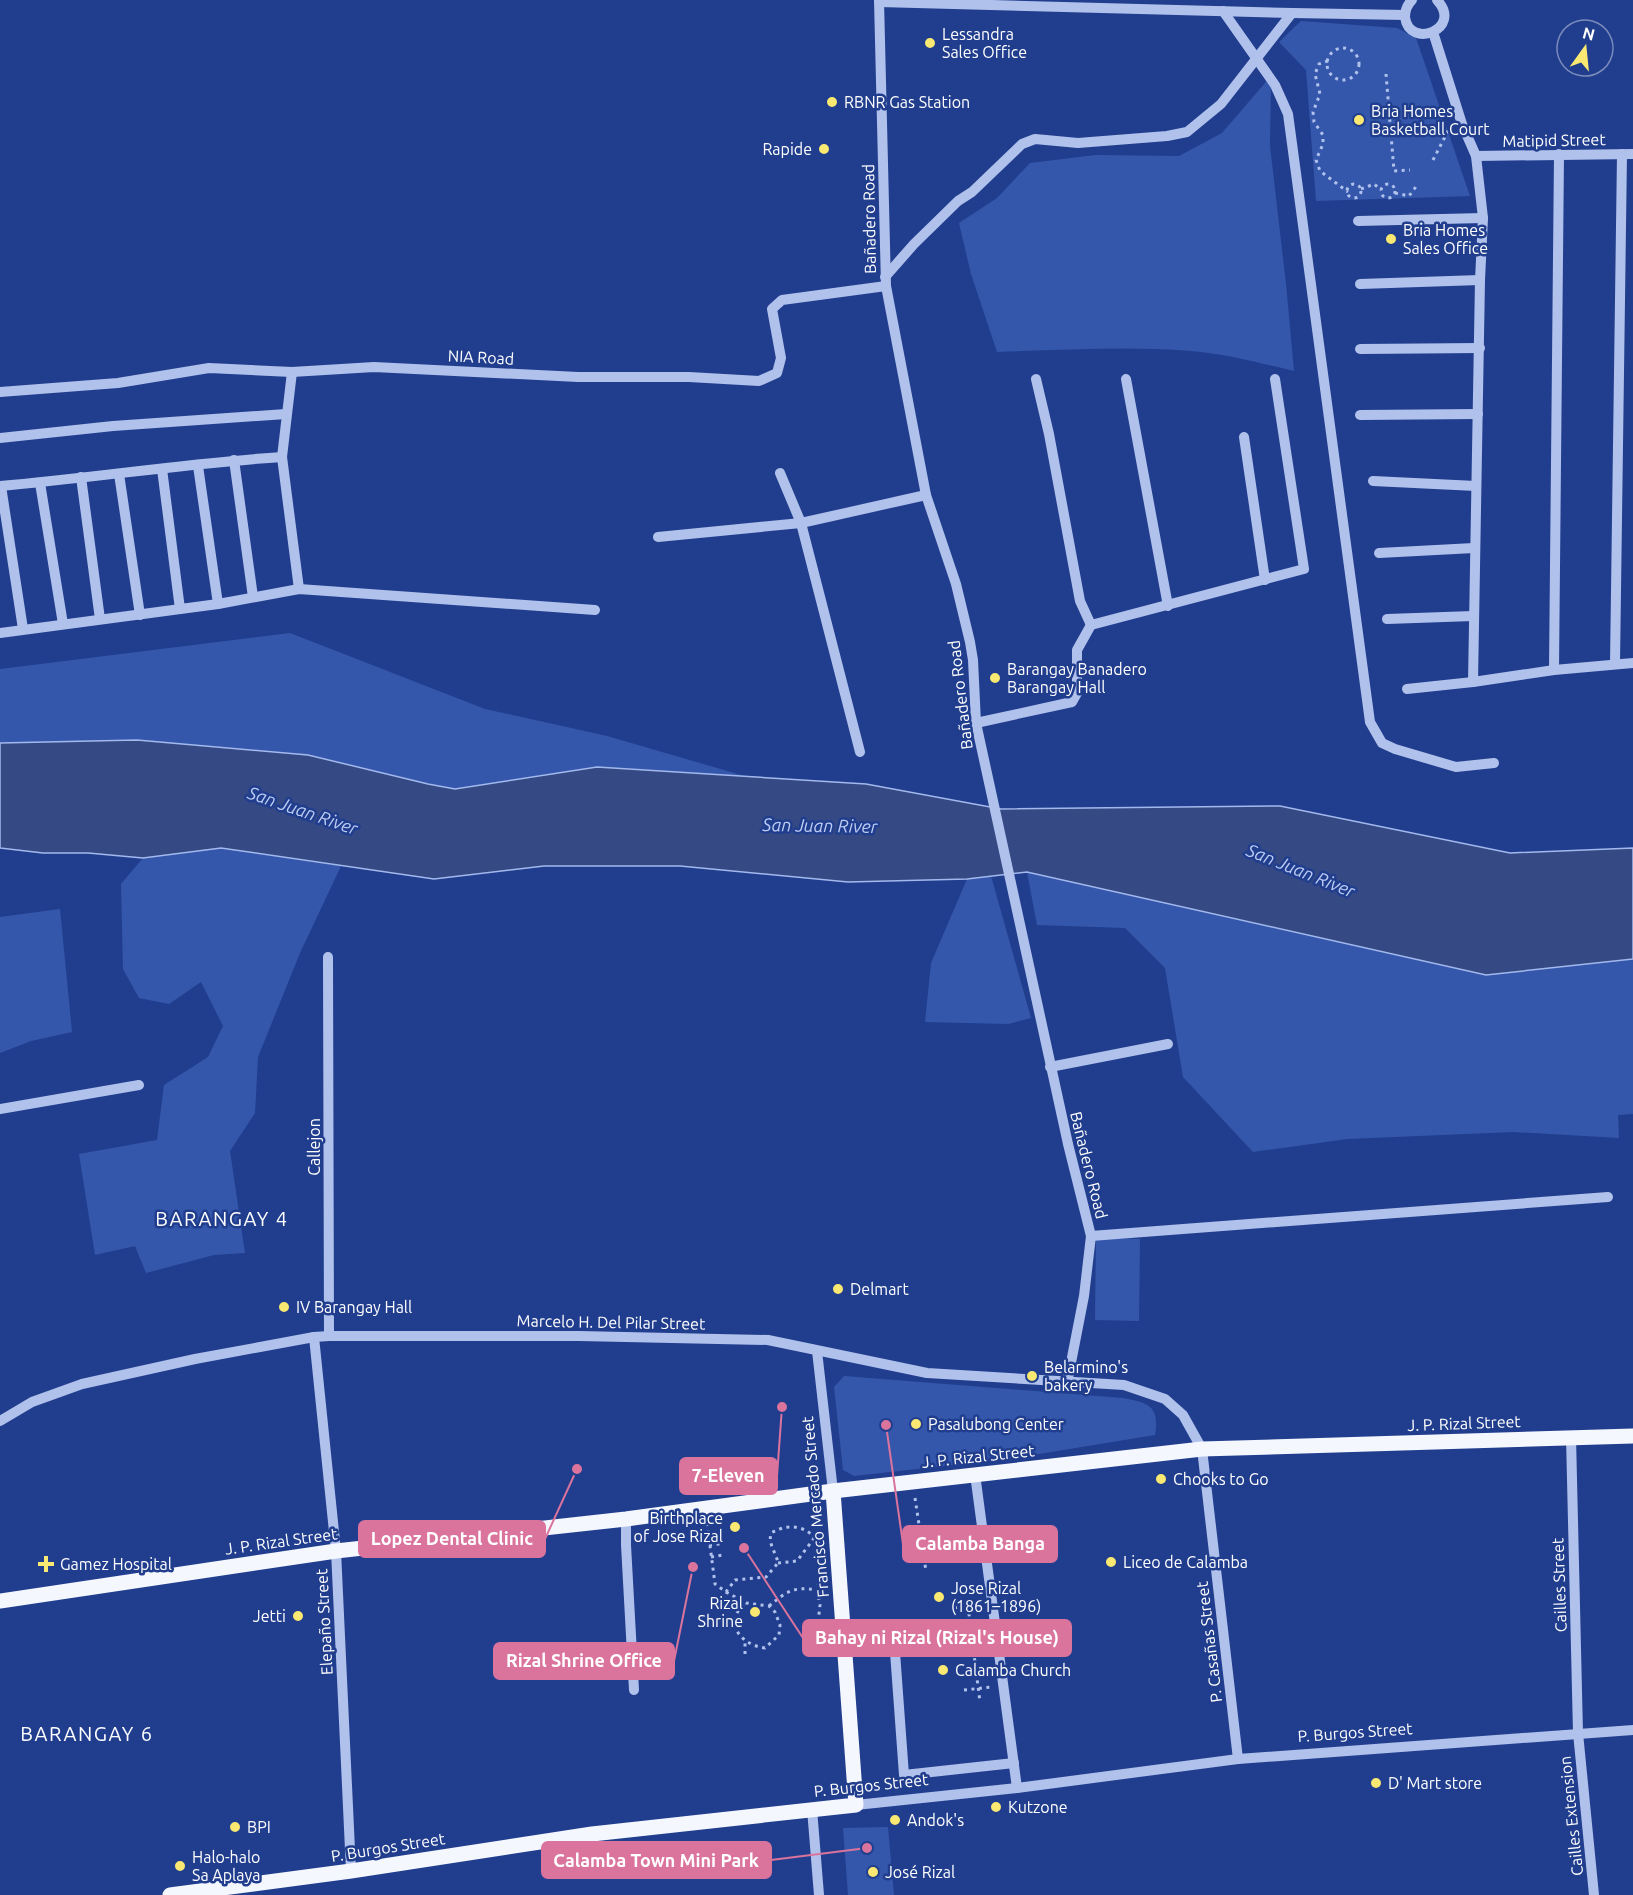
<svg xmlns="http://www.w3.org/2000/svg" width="1633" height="1895" font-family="Ubuntu,sans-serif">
  <rect width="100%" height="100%" fill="#213e8e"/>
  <!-- green -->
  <g fill="#3557ab">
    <path d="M1301,21L1397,28L1416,38L1470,196L1316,201L1306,70L1279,42Z"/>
    <path d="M1271,76L1270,146L1286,284L1294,371C1260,363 1226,354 1191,351C1127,346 1062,350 997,352L971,274L959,223L997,198L1030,163L1096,155L1179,156L1222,133Z"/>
    <path d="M290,633L485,709L607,736L748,777L597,767L455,789L428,784L308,755L137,740L0,743V669Z"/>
    <path d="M221,848L341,866L300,953L258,1057L255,1113L230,1151L245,1253L214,1255L146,1273L135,1246L95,1255L79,1154L157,1140L164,1085L208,1057L223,1026L201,982L169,1004L139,998L123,969L121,884L143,858Z"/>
    <path d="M1027,872L1486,975L1633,959V1114L1618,1115L1619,1138L1513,1132L1347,1139L1253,1152L1183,1077L1165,968L1125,928L1037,925Z"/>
    <path d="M991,876L1031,1018L1008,1024L925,1022L931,963L967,879Z"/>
    <path d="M60,909L72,1032L31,1041L0,1053V917Z"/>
    <path d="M1096,1238L1140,1239L1139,1321L1095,1320Z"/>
    <path d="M844,1376L1123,1398C1148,1403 1160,1405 1155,1435L1008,1459L854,1476L843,1470L834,1387Z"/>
    <path d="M888,1827L894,1895H848L843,1828Z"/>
  </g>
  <!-- water -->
  <path fill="#354a85" stroke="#a3b9ed" stroke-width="1.5" d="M137,740L308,755L428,784L455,789L597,767L866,784L1001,809L1280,806L1510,853L1633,848V959L1486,975L1027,872L967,879L848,882L680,866H544L434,879L221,848L143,858L88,853H43L0,848V743Z"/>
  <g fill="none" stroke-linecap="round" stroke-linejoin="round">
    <!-- path -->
    <g stroke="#b0c1ec" stroke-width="3" stroke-dasharray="3 4.5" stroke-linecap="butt">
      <circle cx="1343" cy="64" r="16"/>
      <path d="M1328,61L1319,64L1315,74L1320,94L1313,112L1314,122L1323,135V144L1316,160L1320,171L1348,192"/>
      <path d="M1386,74L1394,171L1410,170"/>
      <path d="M1381,132L1449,129"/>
      <path d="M1433,160L1449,129"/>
      <circle cx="1388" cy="191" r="7"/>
      <circle cx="1354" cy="191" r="7"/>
      <path d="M1361,189L1374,184L1381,190"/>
      <path d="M1395,193L1409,196L1418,184"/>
      <path d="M915,1498L926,1571"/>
      <path d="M707,1523L715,1584L726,1592L735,1580L766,1577L778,1563C776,1552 768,1545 771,1533C791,1521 812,1527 821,1548"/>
      <path d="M709,1545L721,1544"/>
      <path d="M711,1557L723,1555"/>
      <path d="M923,1557L972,1551"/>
      <path d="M778,1563L797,1561L815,1537"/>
      <path d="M726,1592L746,1603L769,1606L775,1612L780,1625L779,1635L765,1648C740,1645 722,1621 746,1603"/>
      <path d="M769,1606C786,1592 793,1586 817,1590"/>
      <path d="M968,1606L980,1702"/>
      <path d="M954,1608L979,1604"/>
      <path d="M959,1650L984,1647"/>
      <path d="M820,1652L818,1623L820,1605L817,1590L822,1569"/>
      <path d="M745,1654V1642"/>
      <path d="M964,1690L992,1687"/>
    </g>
    <!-- minor -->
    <g stroke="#b0c1ec" stroke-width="10">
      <path d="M879,0L886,286L926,495L956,584L970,642L973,660L976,723L1068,1144L1091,1236L1084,1296L1067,1383"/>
      <path d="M1412,0C1407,5 1405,10 1405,17C1409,50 1464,29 1437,0"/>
      <path d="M879,2L1292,13L1405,15"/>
      <path d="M1223,11L1275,85L1288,114L1370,722L1382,743L1395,749L1456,767L1494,763"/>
      <path d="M1433,32L1462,124L1476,156L1483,218L1480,280L1473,682L1554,670L1633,663"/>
      <path d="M1476,156L1633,154"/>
      <path d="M1358,221L1483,218"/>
      <path d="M885,277L914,244L958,201L972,192L1022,144L1035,139L1078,143L1167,136L1187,132L1221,104L1292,13"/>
      <path d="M1360,284L1480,280"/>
      <path d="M1360,349L1480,348"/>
      <path d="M292,372L282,457L299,589"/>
      <path d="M1036,379L1049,434L1080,601L1091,625"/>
      <path d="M1126,379L1168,606"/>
      <path d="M0,392L118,383L209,368L292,372L374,367L578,377H689L759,381L777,373L781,358L772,309L782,300L886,286"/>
      <path d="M1360,415L1478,414"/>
      <path d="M1244,437L1265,580"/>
      <path d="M0,438L113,426L286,414"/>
      <path d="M234,460L253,597"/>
      <path d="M198,466L218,604"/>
      <path d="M162,469L180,609"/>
      <path d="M780,473L801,523L860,752"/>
      <path d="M119,474L140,615"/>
      <path d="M81,477L100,619"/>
      <path d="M1373,481L1476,486"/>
      <path d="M40,483L63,624"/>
      <path d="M0,486C94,478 187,463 282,457"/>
      <path d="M1,486L23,629"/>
      <path d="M658,537L801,523L926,495"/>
      <path d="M1379,553L1474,548"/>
      <path d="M1387,619L1473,616"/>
      <path d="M0,633L218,604L299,589L595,610"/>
      <path d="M1615,664L1622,154"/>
      <path d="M1554,670L1559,154"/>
      <path d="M1407,689L1473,682"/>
      <path d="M976,723L1072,702L1077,693V650L1091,625L1304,569L1275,379"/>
      <path d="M328,957L329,1336"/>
      <path d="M1050,1067L1168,1044"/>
      <path d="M0,1109L139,1085"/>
      <path d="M1091,1236L1608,1197"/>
      <path d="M314,1337L336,1551L351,1871"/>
      <path d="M817,1351L833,1491"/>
      <path d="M0,1421L32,1402L82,1384L195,1359L314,1337L329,1336H579L768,1340L927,1373L1124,1385L1165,1399L1183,1415L1202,1449L1238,1759"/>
      <path d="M1571,1437L1578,1733L1594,1895"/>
      <path d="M975,1474L1017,1788"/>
      <path d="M626,1519V1545L634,1690"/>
      <path d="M843,1628L893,1625L904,1775L1014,1763"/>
      <path d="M856,1805L1017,1788L1238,1759L1633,1730"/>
      <path d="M812,1809L819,1895"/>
    </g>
    <!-- major -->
    <g stroke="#f5f7ff" stroke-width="15">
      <path d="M0,1601L336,1551L626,1519L833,1491L1202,1449L1633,1436"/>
      <path d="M170,1895L351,1871L592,1834L856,1805L833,1491"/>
    </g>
  </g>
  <!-- markers -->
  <g fill="#f9e871" stroke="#213e8e" stroke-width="2">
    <circle cx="930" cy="43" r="6"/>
    <circle cx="832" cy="102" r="6"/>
    <circle cx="1359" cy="120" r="6"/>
    <circle cx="824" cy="149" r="6"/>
    <circle cx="1391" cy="239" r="6"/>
    <circle cx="995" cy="678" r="6"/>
    <circle cx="838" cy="1289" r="6"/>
    <circle cx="284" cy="1307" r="6"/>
    <circle cx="1032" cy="1376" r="6"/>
    <circle cx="916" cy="1424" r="6"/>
    <circle cx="1161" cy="1479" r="6"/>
    <circle cx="735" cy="1527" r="6"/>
    <circle cx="1111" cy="1562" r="6"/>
    <path d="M43 1555h6v6h6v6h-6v6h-6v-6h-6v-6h6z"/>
    <circle cx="939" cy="1597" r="6"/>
    <circle cx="755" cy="1612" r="6"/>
    <circle cx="298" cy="1616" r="6"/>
    <circle cx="943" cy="1670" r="6"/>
    <circle cx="1376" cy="1783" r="6"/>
    <circle cx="996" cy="1807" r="6"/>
    <circle cx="895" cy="1820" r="6"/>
    <circle cx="235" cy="1827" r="6"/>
    <circle cx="180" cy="1866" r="6"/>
    <circle cx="873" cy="1872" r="6"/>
  </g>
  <g text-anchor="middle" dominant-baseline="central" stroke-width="5" stroke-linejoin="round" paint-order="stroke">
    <!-- poi labels -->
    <g font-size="16" fill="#fff" stroke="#213e8e" text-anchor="start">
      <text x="942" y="34">Lessandra<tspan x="942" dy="18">Sales Office</tspan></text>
      <text x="844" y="102">RBNR Gas Station</text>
      <text x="1371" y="111">Bria Homes<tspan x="1371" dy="18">Basketball Court</tspan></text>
      <text x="812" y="149" text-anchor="end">Rapide</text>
      <text x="1403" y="230">Bria Homes<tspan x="1403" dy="18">Sales Office</tspan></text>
      <text x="1007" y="669">Barangay Banadero<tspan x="1007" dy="18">Barangay Hall</tspan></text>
      <text x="850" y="1289">Delmart</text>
      <text x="296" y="1307">IV Barangay Hall</text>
      <text x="1044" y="1367">Belarmino's<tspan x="1044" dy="18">bakery</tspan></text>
      <text x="928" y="1424">Pasalubong Center</text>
      <text x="1173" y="1479">Chooks to Go</text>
      <text x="723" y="1518" text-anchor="end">Birthplace<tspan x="723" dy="18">of Jose Rizal</tspan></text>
      <text x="1123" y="1562">Liceo de Calamba</text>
      <text x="60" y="1564">Gamez Hospital</text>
      <text x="951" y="1588">Jose Rizal<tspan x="951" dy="18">(1861–1896)</tspan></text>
      <text x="743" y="1603" text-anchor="end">Rizal<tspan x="743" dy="18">Shrine</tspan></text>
      <text x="286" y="1616" text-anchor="end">Jetti</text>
      <text x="955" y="1670">Calamba Church</text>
      <text x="1388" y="1783">D' Mart store</text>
      <text x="1008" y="1807">Kutzone</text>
      <text x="907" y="1820">Andok's</text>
      <text x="247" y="1827">BPI</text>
      <text x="192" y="1857">Halo-halo<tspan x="192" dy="18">Sa Aplaya</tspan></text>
      <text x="885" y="1872">José Rizal</text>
    </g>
    <!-- street labels -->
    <g font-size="16" fill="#fff" stroke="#213e8e">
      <text transform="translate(1554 140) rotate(-1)">Matipid Street</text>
      <text transform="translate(869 219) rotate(-91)">Bañadero Road</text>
      <text transform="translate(481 357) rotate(3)">NIA Road</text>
      <text transform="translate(960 695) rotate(-97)">Bañadero Road</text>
      <text transform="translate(314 1147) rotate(-90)">Callejon</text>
      <text transform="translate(1089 1165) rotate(76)">Bañadero Road</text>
      <text transform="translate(611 1322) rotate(1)">Marcelo H. Del Pilar Street</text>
      <text transform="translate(1464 1423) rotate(-2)">J. P. Rizal Street</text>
      <text transform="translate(978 1456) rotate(-6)">J. P. Rizal Street</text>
      <text transform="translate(815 1507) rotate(-95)">Francisco Mercado Street</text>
      <text transform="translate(281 1541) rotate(-8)">J. P. Rizal Street</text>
      <text transform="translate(1559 1585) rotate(-92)">Cailles Street</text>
      <text transform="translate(324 1622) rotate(-93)">Elepaño Street</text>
      <text transform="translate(1209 1642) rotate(-97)">P. Casañas Street</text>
      <text transform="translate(1355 1732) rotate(-4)">P. Burgos Street</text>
      <text transform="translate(871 1785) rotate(-6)">P. Burgos Street</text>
      <text transform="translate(1571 1816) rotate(-96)">Cailles Extension</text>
      <text transform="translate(388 1847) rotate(-9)">P. Burgos Street</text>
    </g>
    <!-- water labels -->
    <g font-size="18" font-style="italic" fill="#bcccf3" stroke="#213e8e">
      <text transform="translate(303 810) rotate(19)">San Juan River</text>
      <text transform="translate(820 825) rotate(1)">San Juan River</text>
      <text transform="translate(1301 870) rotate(22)">San Juan River</text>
    </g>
    <!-- quarter labels -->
    <g font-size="20" letter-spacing="1.5" fill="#fff" stroke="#213e8e">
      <text x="222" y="1218">BARANGAY 4</text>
      <text x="87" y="1733">BARANGAY 6</text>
    </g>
  </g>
  <!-- callouts -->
  <path fill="none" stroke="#da749d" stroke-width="2" d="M782 1407L777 1476M577 1469L545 1539M886 1425L903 1544M744 1548L803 1638M693 1567L674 1661M867 1848L771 1860"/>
  <g fill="#da749d" stroke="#213e8e" stroke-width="2">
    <circle cx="782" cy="1407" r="6"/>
    <circle cx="577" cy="1469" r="6"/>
    <circle cx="886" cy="1425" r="6"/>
    <circle cx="744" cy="1548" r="6"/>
    <circle cx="693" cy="1567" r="6"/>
    <circle cx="867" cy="1848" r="6"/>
  </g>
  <g fill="#da749d" stroke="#da749d" stroke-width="2">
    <rect x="680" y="1458" width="97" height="36" rx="6"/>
    <rect x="359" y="1521" width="186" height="36" rx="6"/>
    <rect x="903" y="1526" width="154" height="36" rx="6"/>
    <rect x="803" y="1620" width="268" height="36" rx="6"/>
    <rect x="494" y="1643" width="180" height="36" rx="6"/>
    <rect x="542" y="1842" width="229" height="36" rx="6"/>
  </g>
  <g font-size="18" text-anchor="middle" font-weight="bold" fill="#fff">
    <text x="728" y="1482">7-Eleven</text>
    <text x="452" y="1545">Lopez Dental Clinic</text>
    <text x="980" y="1550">Calamba Banga</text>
    <text x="937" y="1644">Bahay ni Rizal (Rizal's House)</text>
    <text x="584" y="1667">Rizal Shrine Office</text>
    <text x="656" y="1867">Calamba Town Mini Park</text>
  </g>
  <!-- north arrow -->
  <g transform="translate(1585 48) rotate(15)"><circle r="28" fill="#213e8e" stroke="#7a8bbb" stroke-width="1.5"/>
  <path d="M0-4.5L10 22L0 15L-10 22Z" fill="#f9e871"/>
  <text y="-9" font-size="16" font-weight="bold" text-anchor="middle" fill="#ffffff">N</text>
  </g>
</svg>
